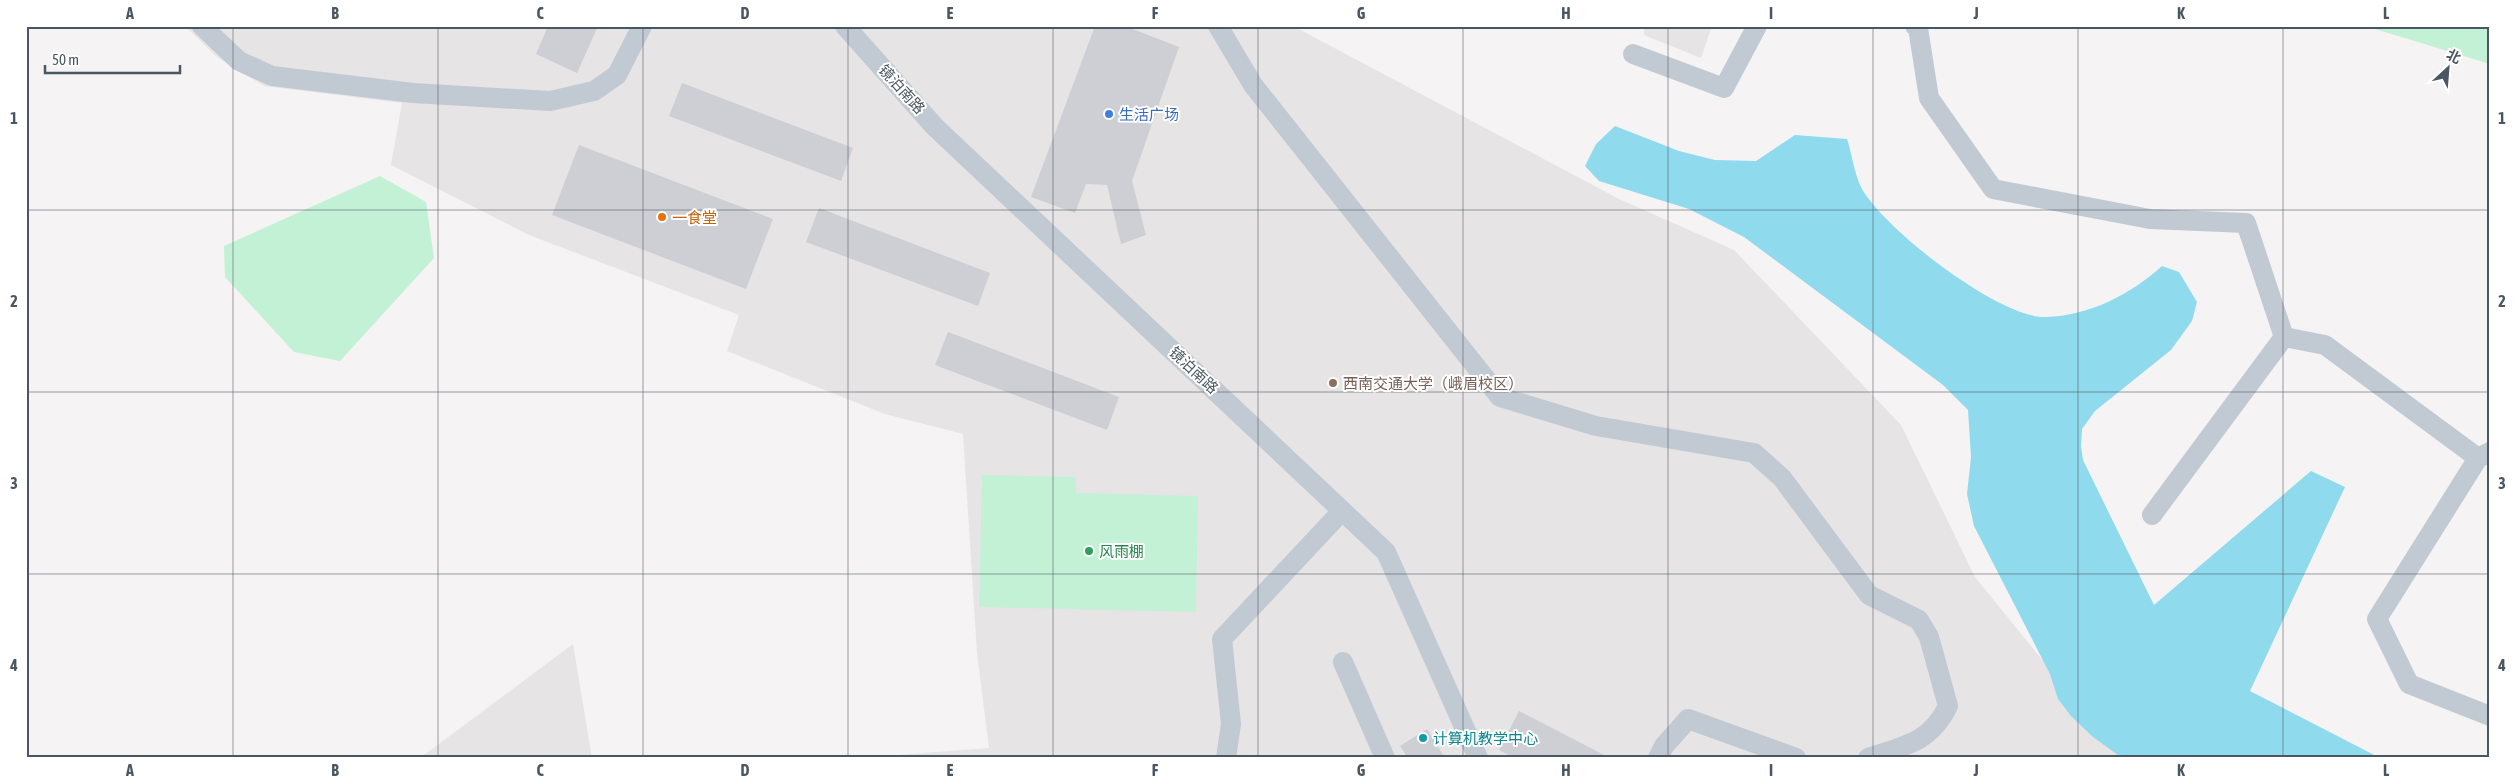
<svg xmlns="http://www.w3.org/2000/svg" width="2516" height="784" font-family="'Asap Condensed','Noto Sans SC',sans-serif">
  <rect width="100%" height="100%" fill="#f5f3f3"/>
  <!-- education -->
  <g fill="#e6e4e5">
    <path d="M185,26H1293L1619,199L1734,250L1901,425L1975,577L2122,758H860L989,748L977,653L963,434L885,414L727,351L739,315L529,235L391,165L402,103L264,86L217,57Z"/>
    <path d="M1644,26H1712L1701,58L1644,35Z"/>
    <path d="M573,644L592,758H420Z"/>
  </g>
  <!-- green -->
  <g fill="#c3f1d5">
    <path d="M2365,26H2490V64Z"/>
    <path d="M380,176L426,202L434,258L340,361L294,352L225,277L224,246Z"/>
    <path d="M982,475L1076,477V493L1198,496L1196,612L979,607Z"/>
  </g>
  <!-- water -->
  <path fill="#90daee" d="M1615,126L1679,151L1715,160L1756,161L1795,135L1847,139C1852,154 1854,173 1861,187C1882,228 2000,319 2046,317C2089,316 2131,294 2162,266L2179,272L2197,302L2192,321L2171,350L2095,411L2082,429L2081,446L2083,460L2154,605L2311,471L2345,487L2250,691L2380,758H2122L2093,737L2071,716L2058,699L2050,674L1974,526L1967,494L1971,457L1968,410L1943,385L1744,237L1689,209L1599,181L1585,166L1596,144Z"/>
  <!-- building -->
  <g fill="#cdcfd5">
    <path d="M548,26H598L577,73L536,54Z"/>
    <path d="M1095,26H1125L1179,47L1132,181L1146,235L1121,244L1107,185L1086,184L1075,213L1031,197Z"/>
    <path d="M682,83L853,148L841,181L669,116Z"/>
    <path d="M579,145L773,219L746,289L552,215Z"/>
    <path d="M819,208L990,273L978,306L806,242Z"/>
    <path d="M948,332L1119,397L1107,430L935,365Z"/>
    <path d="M1519,711L1610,758H1514L1499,750Z"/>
    <path d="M1427,729L1445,758H1408L1400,746Z"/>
  </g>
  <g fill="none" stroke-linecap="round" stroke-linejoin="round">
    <!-- minor -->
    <g stroke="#c1cad2" stroke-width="20">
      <path d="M202,26L239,61L272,76L413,93L550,101L594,91L617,75L642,26"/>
      <path d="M845,26L935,127L1386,552L1478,758"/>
      <path d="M1218,26L1253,85L1500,397L1596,426L1754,453L1782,478L1869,595L1919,620L1929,637L1948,706C1930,743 1904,746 1868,758"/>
      <path d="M1915,26L1918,28L1929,98L1993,189L2150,219L2246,223L2284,337L2325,345L2478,458"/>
      <path d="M1633,54L1724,88L1757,26"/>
      <path d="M2490,452L2478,458L2377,619L2409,684L2490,716"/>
      <path d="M2152,515L2284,337"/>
      <path d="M1343,662L1385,758"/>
      <path d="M1226,758L1231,724L1222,639L1342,511"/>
      <path d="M1658,758L1664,746L1688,719L1796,758"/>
    </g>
  </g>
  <!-- grid -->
  <path fill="none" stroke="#4a5661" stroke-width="1" stroke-opacity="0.55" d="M233,26V758M438,26V758M643,26V758M848,26V758M1053,26V758M1258,26V758M1463,26V758M1668,26V758M1873,26V758M2078,26V758M2283,26V758M26,210H2490M26,392H2490M26,574H2490"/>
  <!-- markers -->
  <circle fill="#3f7fe0" stroke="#fff" stroke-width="2" cx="1109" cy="114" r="5"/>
  <circle fill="#e8710a" stroke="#fff" stroke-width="2" cx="662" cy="217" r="5"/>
  <circle fill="#8d6e63" stroke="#fff" stroke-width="2" cx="1333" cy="383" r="5"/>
  <circle fill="#2e9e5b" stroke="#fff" stroke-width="2" cx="1089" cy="551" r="5"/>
  <circle fill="#0f9aa8" stroke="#fff" stroke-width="2" cx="1423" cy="738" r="5"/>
  <g text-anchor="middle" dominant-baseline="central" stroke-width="4" stroke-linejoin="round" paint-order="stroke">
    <!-- street labels -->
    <g font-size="15" fill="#4a5661" stroke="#fff">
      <text transform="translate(902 89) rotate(48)">镜泊南路</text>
      <text transform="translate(1194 370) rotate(43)">镜泊南路</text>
    </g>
    <!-- shop labels -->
    <g font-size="15" fill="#366cbe" stroke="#fff" text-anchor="start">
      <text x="1119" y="114">生活广场</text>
    </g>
    <!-- food labels -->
    <g font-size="15" fill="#c56008" stroke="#fff" text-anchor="start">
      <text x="672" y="217">一食堂</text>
    </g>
    <!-- education labels -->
    <g font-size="15" fill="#785e54" stroke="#fff" text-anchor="start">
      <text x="1343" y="383">西南交通大学（峨眉校区）</text>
    </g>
    <!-- leisure labels -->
    <g font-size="15" fill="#27864d" stroke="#fff" text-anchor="start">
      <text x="1099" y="551">风雨棚</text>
    </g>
    <!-- culture labels -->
    <g font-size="15" fill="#0d838f" stroke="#fff" text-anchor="start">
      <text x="1433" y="738">计算机教学中心</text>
    </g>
  </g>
  <!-- border -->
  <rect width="2516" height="784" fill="none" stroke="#ffffff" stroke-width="55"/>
  <!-- north arrow -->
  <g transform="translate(2448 68) rotate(26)" stroke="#ffffff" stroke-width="4" paint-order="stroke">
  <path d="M0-4L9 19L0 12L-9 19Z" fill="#4a5661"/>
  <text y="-8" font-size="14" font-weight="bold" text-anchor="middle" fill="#4a5661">北</text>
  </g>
  <!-- scale -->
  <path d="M45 65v8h135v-8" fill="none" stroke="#4a5661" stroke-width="2.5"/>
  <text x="52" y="65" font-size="15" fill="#4a5661" stroke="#ffffff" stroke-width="4" paint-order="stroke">50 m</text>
  <rect x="28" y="28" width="2460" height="728" fill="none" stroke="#4a5661" stroke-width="2"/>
  <g font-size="16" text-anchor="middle" font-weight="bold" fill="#4a5661">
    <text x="130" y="19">A</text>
    <text x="335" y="19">B</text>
    <text x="540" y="19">C</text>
    <text x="745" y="19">D</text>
    <text x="950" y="19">E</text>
    <text x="1155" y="19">F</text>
    <text x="1361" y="19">G</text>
    <text x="1566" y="19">H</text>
    <text x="1771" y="19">I</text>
    <text x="1976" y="19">J</text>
    <text x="2181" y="19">K</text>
    <text x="2386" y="19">L</text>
    <text x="14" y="124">1</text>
    <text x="2502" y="124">1</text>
    <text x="14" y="307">2</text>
    <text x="2502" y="307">2</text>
    <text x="14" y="489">3</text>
    <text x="2502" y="489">3</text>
    <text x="14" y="671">4</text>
    <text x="2502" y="671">4</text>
    <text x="130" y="776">A</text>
    <text x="335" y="776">B</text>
    <text x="540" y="776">C</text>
    <text x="745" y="776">D</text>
    <text x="950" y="776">E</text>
    <text x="1155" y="776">F</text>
    <text x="1361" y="776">G</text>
    <text x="1566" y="776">H</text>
    <text x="1771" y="776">I</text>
    <text x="1976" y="776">J</text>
    <text x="2181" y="776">K</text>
    <text x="2386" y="776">L</text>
  </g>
</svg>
